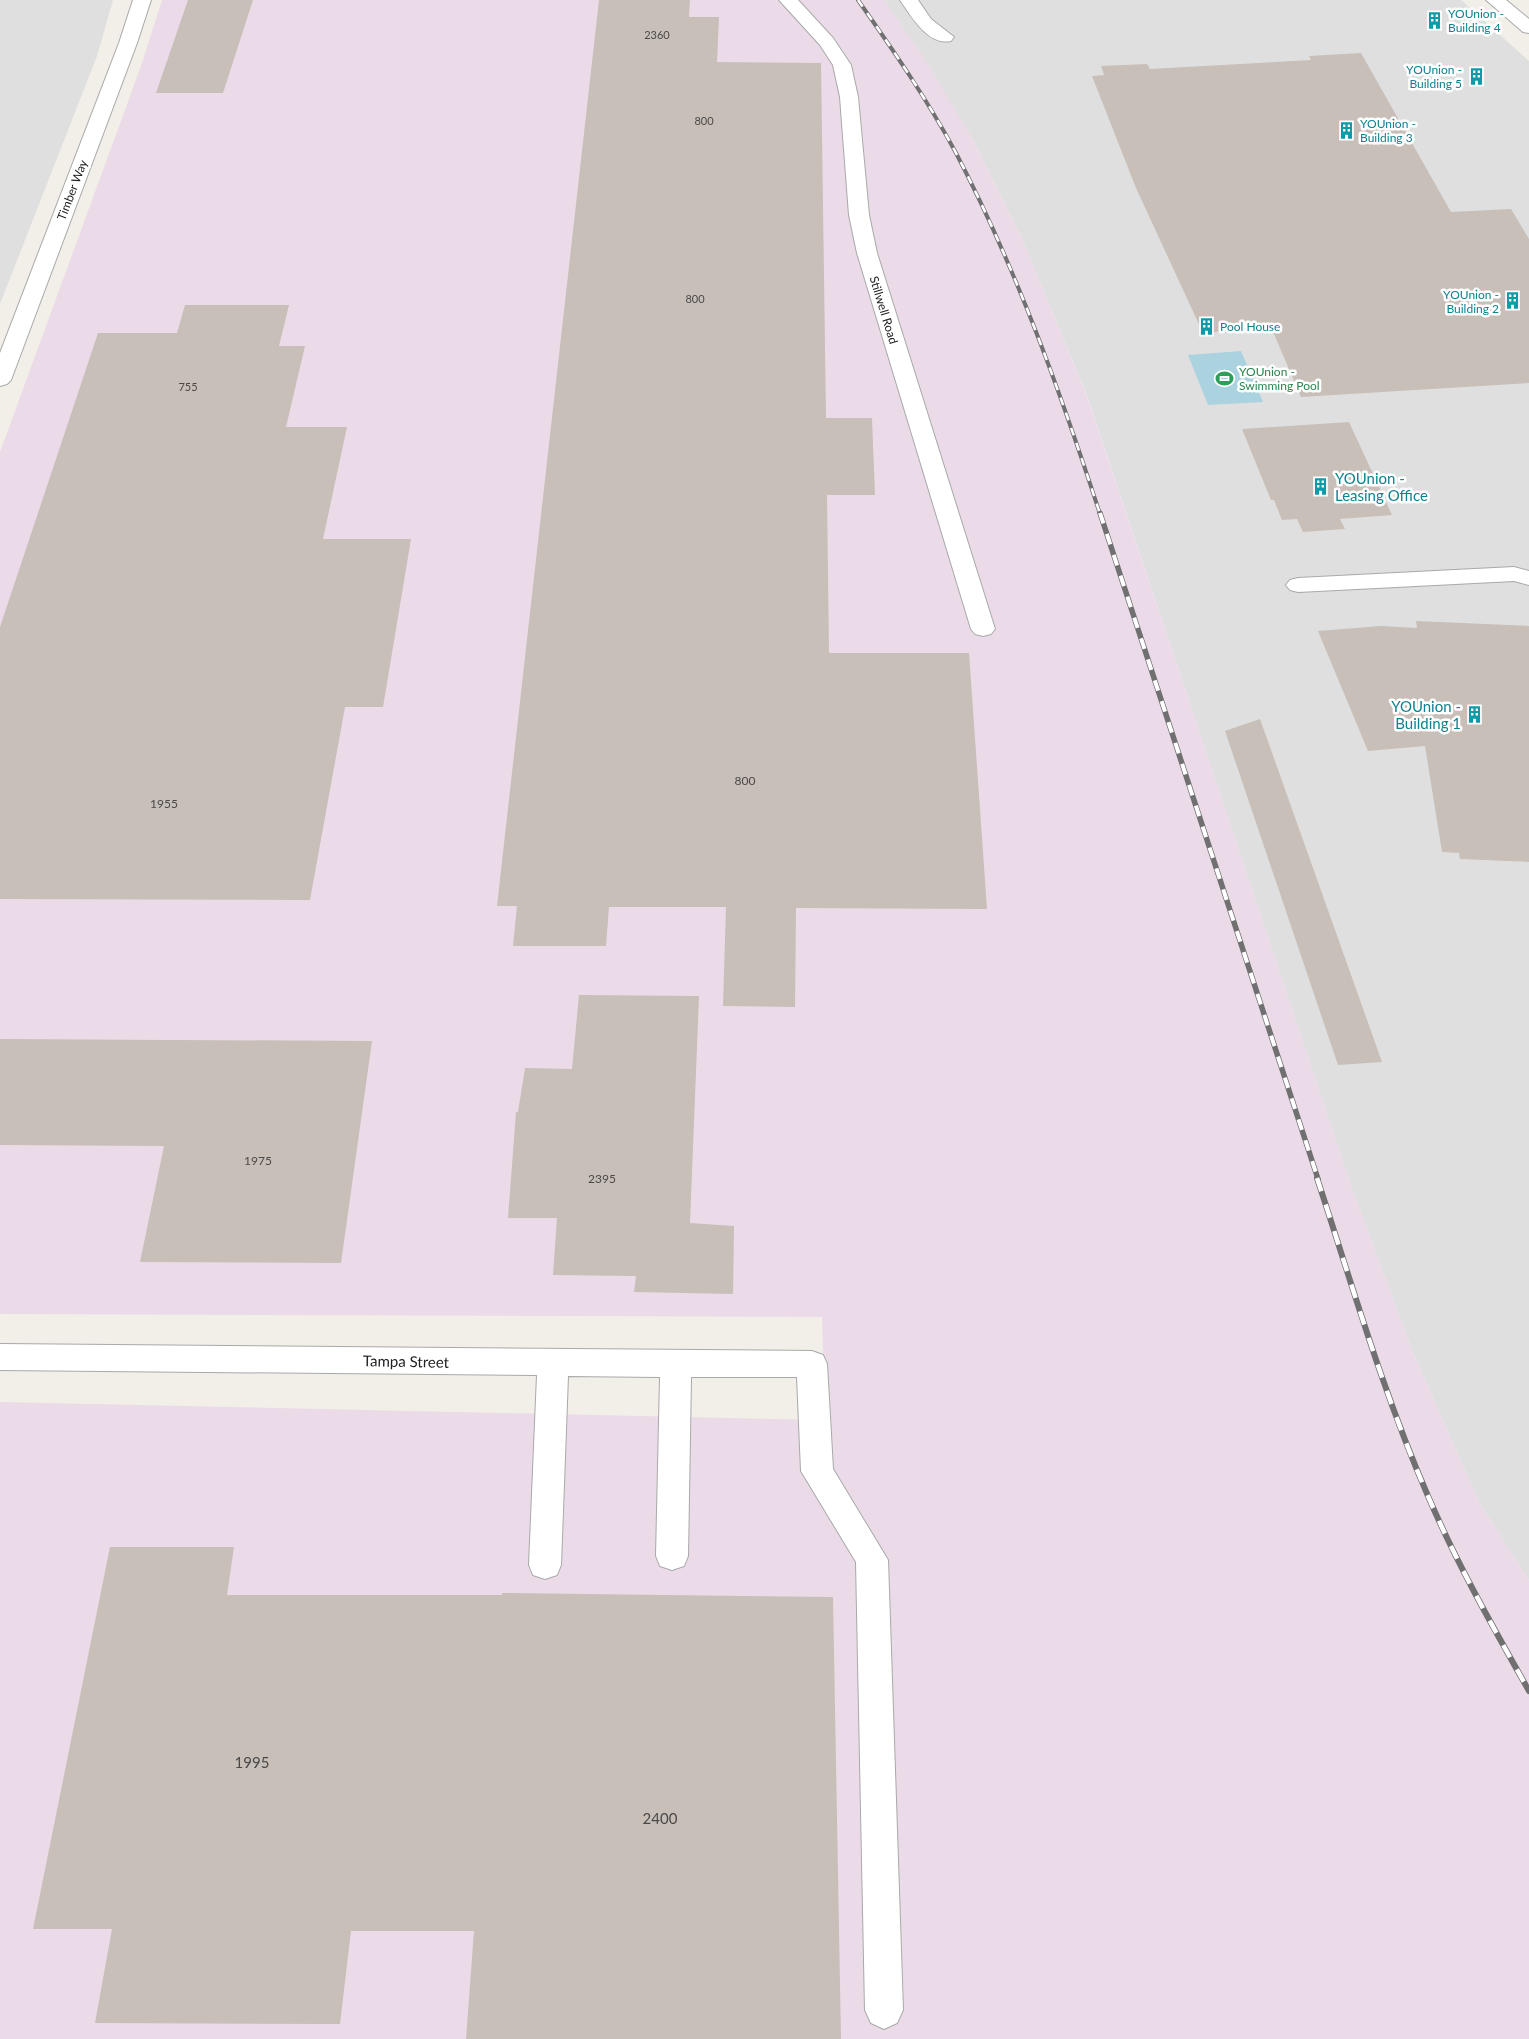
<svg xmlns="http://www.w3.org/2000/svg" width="1529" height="2039" font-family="Lato,sans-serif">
  <rect width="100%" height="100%" fill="#f2efe9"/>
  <!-- residential -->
  <g fill="#e0dfdf">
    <path d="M0,0H113L97,56L0,304Z"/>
    <path d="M884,0H1461L1529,61V1581L1479,1502L1413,1353L1350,1183L1088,398L1022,239L973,140Z"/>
  </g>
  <!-- industrial -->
  <path fill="#ebdbe8" d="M162,0H884L927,62L973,140L1022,239L1088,399L1350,1183L1413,1353L1479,1502L1529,1581V2039H0V1402L825,1420L822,1317L0,1314V452L141,66Z"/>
  <!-- water -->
  <path fill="#aad3df" d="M1241,351L1263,402L1208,405L1188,355Z"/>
  <!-- building -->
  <g fill="#c7bfb8">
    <path d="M188,0H253L223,93H156Z"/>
    <path d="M599,0H690L689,17H719L717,62L821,63L826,418H872L875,495H827L829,653H969L987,909L796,908L795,1007L723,1006L726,907H609L606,946H513L517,906H497Z"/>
    <path d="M1361,53L1451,212L1511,209L1529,239V383L1301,397L1271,327L1203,333L1136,188L1092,76L1104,75L1101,66L1147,64L1150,69L1311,60L1309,56Z"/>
    <path d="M185,305H289L279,346H305L286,427H347L323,539H411L383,707H345L310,900L0,899V627L98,333H177Z"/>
    <path d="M1349,422L1392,515L1340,519L1345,529L1303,532L1297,519L1282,520L1274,500H1271L1242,429Z"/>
    <path d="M1416,621L1529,626V862L1460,859L1459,853L1442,852L1425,746L1368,751L1318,631L1381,626L1417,628Z"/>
    <path d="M1260,719L1382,1062L1338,1065L1225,731Z"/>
    <path d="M579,995L699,996L690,1223L734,1226L733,1294L634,1292L636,1276L553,1275L557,1218H508L516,1112H518L525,1068L572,1069Z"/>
    <path d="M0,1039L372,1041L341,1263L140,1262L164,1146L0,1145Z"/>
    <path d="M110,1547H234L227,1595H502V1593L833,1597L841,2039H466L474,1931H351L340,2024L95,2023L112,1929H33Z"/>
  </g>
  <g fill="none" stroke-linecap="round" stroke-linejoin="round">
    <defs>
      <g id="minor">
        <path d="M133,0H151L137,43L11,380L7,384L0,386V353L119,43Z"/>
        <path d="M779,0H798L833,38L851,65L858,97L869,215L877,253L995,629L991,634L983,636L975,634L971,629L857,253L849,215L840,97L833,65L820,45Z"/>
        <path d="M900,0H918L931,19L954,37L951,41C928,46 911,16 900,0Z"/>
        <path d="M1486,0H1506L1529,19V33L1523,32Z"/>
        <path d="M1514,567L1529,571V585L1514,581L1298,592L1290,590L1286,585L1290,580L1298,578Z"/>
        <path d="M0,1344L812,1351L823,1355L827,1364L833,1469L888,1560L903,2010L897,2023L884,2029L871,2023L865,2010L856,1562L801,1471L797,1377H691L688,1556L684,1566L672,1570L660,1566L656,1556L660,1377L568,1376L561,1565L557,1575L545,1579L533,1575L529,1565L537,1375L0,1370Z"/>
      </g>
    </defs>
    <!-- minor casing -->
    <use href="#minor" stroke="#a9a9a9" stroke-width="2"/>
    <!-- minor -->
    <use href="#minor" fill="#fff" fill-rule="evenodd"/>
    <defs>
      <path id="rail-far2" d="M858,0C893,50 927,99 956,153C1016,268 1060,391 1100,514"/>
      <path id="rail-far1" d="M1100,513L1318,1179"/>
      <path id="rail" d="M1317,1178C1352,1284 1383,1393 1428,1496C1457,1564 1493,1627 1529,1691"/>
    </defs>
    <!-- rail-far2 casing -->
    <use href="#rail-far2" stroke="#707070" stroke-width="4"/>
    <!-- rail-far1 casing -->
    <use href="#rail-far1" stroke="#707070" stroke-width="5.5"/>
    <!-- rail casing -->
    <use href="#rail" stroke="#707070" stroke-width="6"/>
    <!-- rail-far2 -->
    <use href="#rail-far2" stroke="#fff" stroke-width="2.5" stroke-dasharray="8" stroke-linecap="butt"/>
    <!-- rail-far1 -->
    <use href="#rail-far1" stroke="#fff" stroke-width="4" stroke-dasharray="11" stroke-linecap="butt"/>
    <!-- rail -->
    <use href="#rail" stroke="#fff" stroke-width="4.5" stroke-dasharray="14" stroke-linecap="butt"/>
  </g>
  <!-- icons -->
  <defs>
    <symbol id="building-bare" viewBox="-9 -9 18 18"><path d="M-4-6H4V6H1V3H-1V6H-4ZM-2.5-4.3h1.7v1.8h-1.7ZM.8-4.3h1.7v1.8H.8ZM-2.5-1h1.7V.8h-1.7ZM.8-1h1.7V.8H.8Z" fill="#0f9aa8" stroke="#fff" stroke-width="2.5" paint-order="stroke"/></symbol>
    <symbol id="stadium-bare" viewBox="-9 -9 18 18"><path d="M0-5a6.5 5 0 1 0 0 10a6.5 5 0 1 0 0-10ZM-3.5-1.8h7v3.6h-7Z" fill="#2e9e5b" stroke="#fff" stroke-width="2.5" paint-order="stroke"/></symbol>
  </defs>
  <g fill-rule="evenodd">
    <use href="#building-bare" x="1422" y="8" width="25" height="25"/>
    <use href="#building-bare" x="1464" y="64" width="25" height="25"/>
    <use href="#building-bare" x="1334" y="118" width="25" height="25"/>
    <use href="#building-bare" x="1500" y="288" width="25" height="25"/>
    <use href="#building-bare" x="1194" y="314" width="25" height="25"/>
    <use href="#stadium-bare" x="1212" y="366" width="25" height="25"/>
    <use href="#building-bare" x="1308" y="474" width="25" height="25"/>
    <use href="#building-bare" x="1462" y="702" width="25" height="25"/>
  </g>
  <g text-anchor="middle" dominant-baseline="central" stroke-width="5" stroke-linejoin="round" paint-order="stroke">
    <!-- far-number labels -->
    <g font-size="11" fill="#4b4948">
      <text x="657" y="34">2360</text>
      <text x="704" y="120">800</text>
      <text x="695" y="298">800</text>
      <text x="188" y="386">755</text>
    </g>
    <!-- far-culture labels -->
    <g font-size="12" fill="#0d838f" stroke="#fff" text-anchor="start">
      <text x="1448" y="13">YOUnion -<tspan x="1448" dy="14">Building 4</tspan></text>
      <text x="1462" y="69" text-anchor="end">YOUnion -<tspan x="1462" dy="14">Building 5</tspan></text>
      <text x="1360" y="123">YOUnion -<tspan x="1360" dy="14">Building 3</tspan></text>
      <text x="1499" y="294" text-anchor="end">YOUnion -<tspan x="1499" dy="14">Building 2</tspan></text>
      <text x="1220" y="326">Pool House</text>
    </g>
    <!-- far-street labels -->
    <g font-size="12" fill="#222" stroke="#fff">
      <text transform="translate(72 190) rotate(-69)">Timber Way</text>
      <text transform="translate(884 310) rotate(73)">Stillwell Road</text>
    </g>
    <!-- far-leisure labels -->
    <g font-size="12" fill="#27864d" stroke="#fff" text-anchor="start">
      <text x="1239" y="371">YOUnion -<tspan x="1239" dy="14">Swimming Pool</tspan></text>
    </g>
    <!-- number labels -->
    <g font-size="12" fill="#4b4948">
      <text x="745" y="780">800</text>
      <text x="164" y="803">1955</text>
      <text x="258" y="1160">1975</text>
      <text x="602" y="1178">2395</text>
    </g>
    <!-- culture labels -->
    <g font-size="15" fill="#0d838f" stroke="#fff" text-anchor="start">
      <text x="1335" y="478">YOUnion -<tspan x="1335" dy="17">Leasing Office</tspan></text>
      <text x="1461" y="706" text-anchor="end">YOUnion -<tspan x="1461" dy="17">Building 1</tspan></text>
    </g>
    <!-- street labels -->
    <g font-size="15" fill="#222" stroke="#fff">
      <text transform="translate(406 1361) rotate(1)">Tampa Street</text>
    </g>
    <!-- near-number labels -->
    <g font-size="15" fill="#4b4948">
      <text x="252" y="1762">1995</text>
      <text x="660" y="1818">2400</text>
    </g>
  </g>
</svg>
